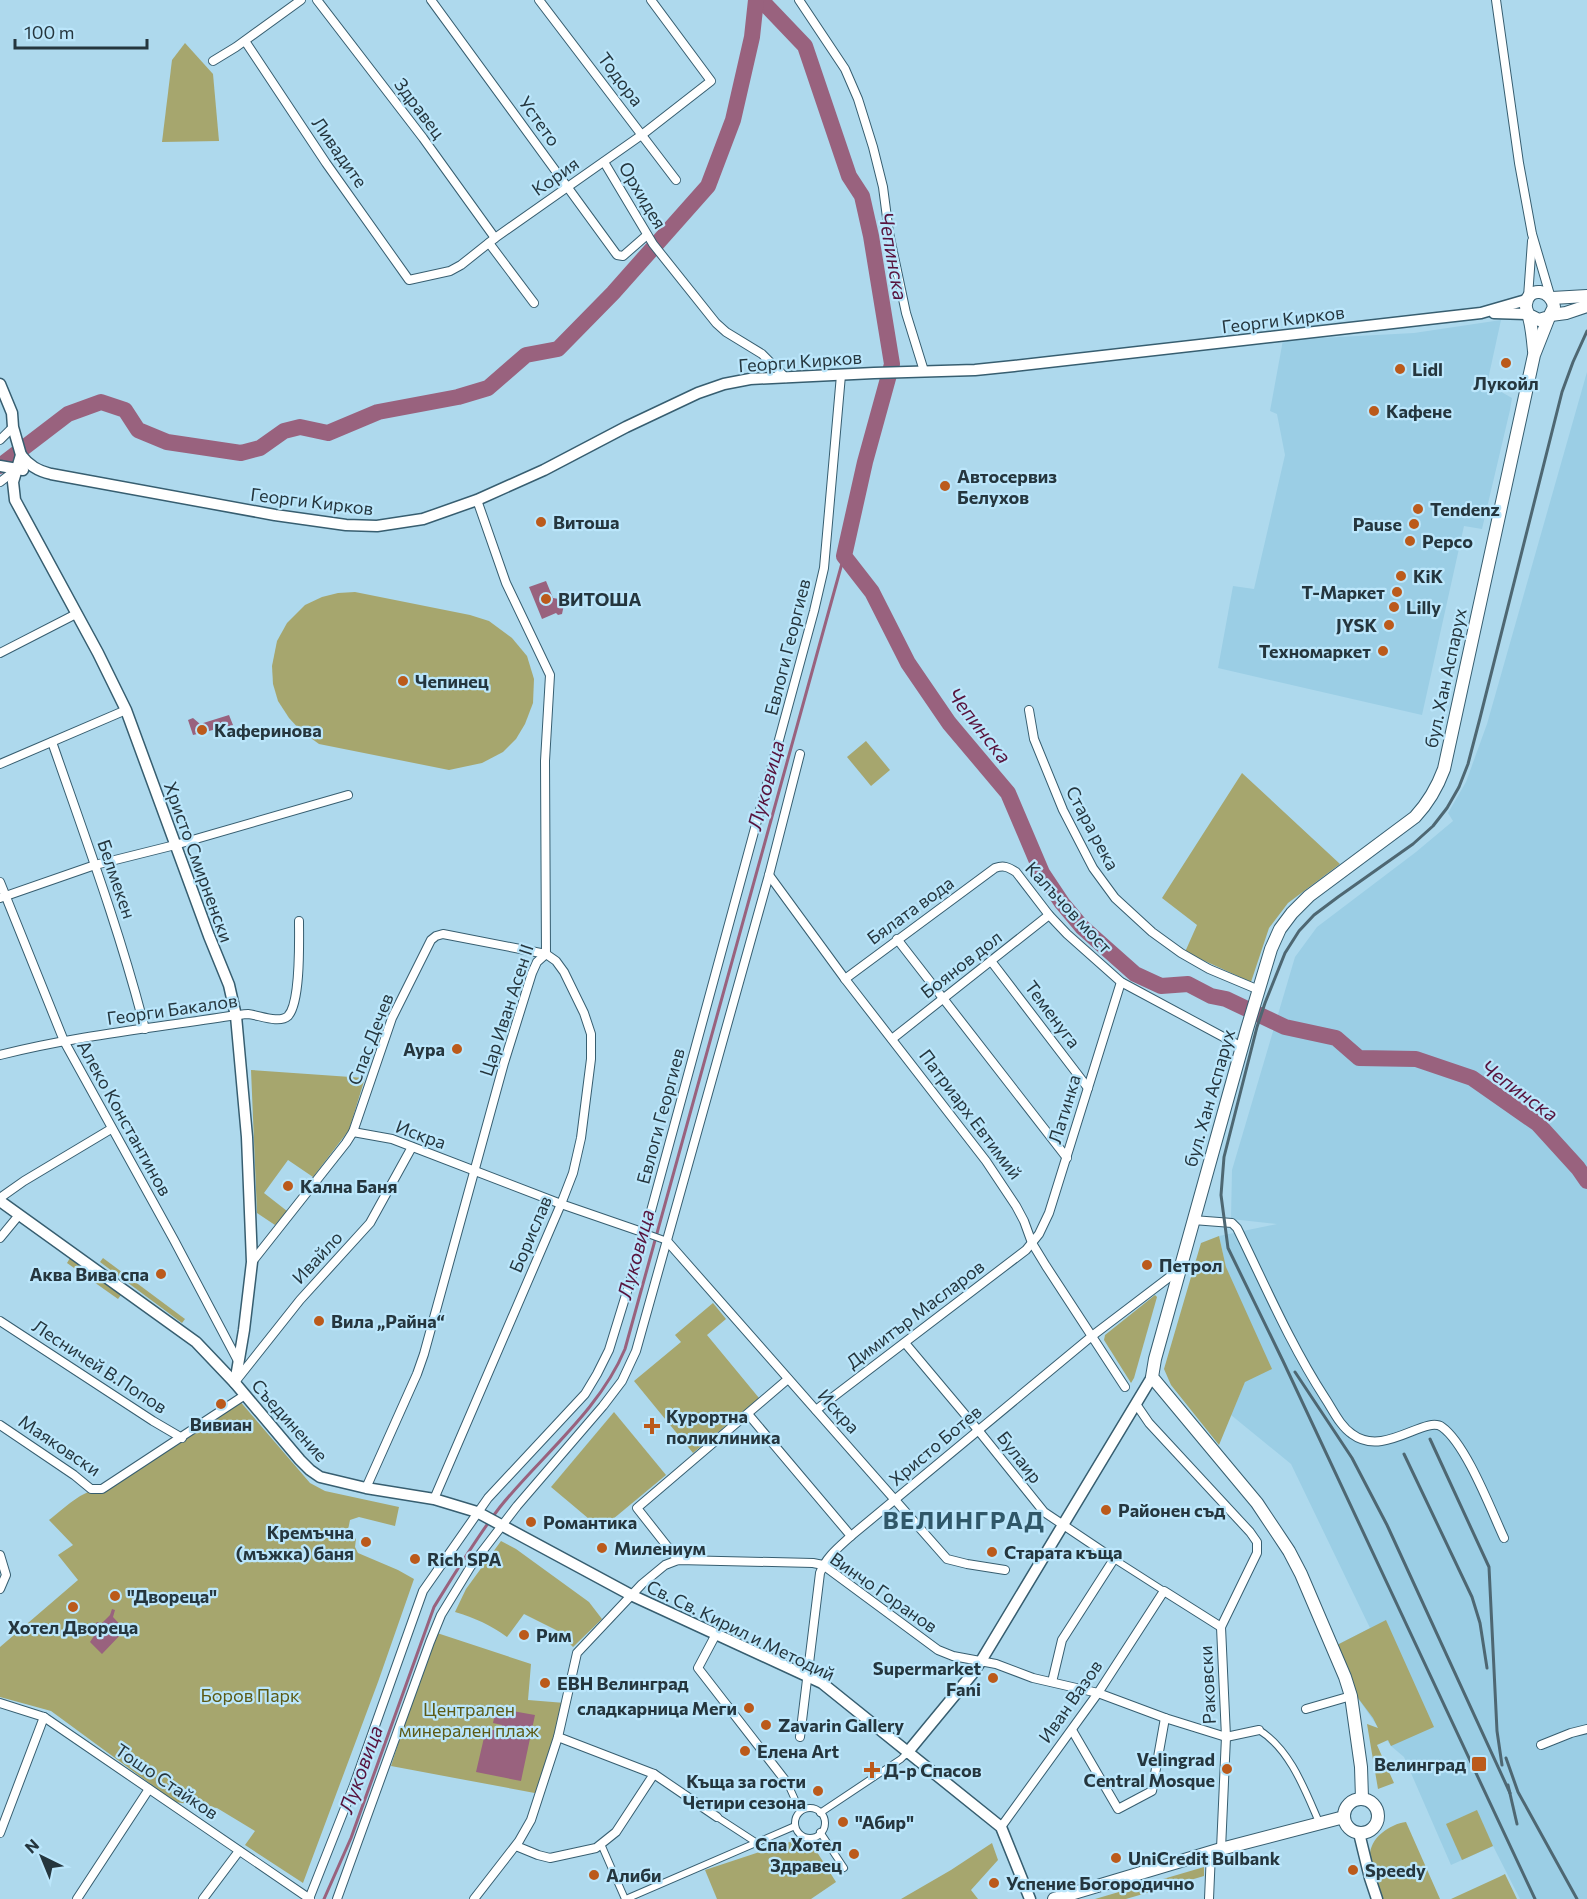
<svg xmlns="http://www.w3.org/2000/svg" width="1587" height="1899" font-family="Commissioner,sans-serif">
  <rect width="100%" height="100%" fill="#aed9ed"/>
  <!-- built -->
  <g fill="#9bcee5">
    <path d="M1501,320L1487,384L1512,398L1510,410L1482,529L1464,526L1422,715L1218,668L1233,586L1254,589L1285,455L1277,414L1270,411L1283,340L1414,333Z"/>
    <path d="M1587,372V1899H1520L1493,1846L1451,1865L1404,1757L1391,1746L1355,1694L1337,1645L1370,1628L1291,1464L1231,1415L1245,1382L1226,1267L1219,1236L1277,1224L1231,1219L1232,1170L1295,957L1317,927L1416,852L1453,821L1448,813L1466,782L1487,724Z"/>
  </g>
  <!-- green -->
  <g fill="#a6a66e">
    <path d="M185,43L213,74L219,141L162,142L172,60Z"/>
    <path d="M355,592L470,615L489,621L512,638L527,656L534,679L533,703L525,724L516,739L503,752L482,763L449,770L319,744L301,731L289,718L278,701L273,684L272,666L277,641L287,623L305,605L322,597L338,593Z"/>
    <path d="M866,741L890,770L871,786L847,757Z"/>
    <path d="M1242,773L1340,864L1288,903L1269,928L1251,982L1185,952L1197,925L1162,898Z"/>
    <path d="M251,1070L365,1078L349,1130L313,1177L288,1160L264,1193L287,1211L275,1225L257,1213Z"/>
    <path d="M1219,1236L1226,1267L1272,1369L1245,1382L1219,1445L1171,1385L1164,1369L1201,1243Z"/>
    <path d="M70,1258L121,1295L118,1299L67,1263Z"/>
    <path d="M103,1258L185,1319L182,1323L100,1262Z"/>
    <path d="M1155,1295L1157,1297L1134,1378L1131,1383L1104,1340L1105,1335Z"/>
    <path d="M713,1303L726,1319L707,1335L759,1398L693,1453L634,1381L681,1342L675,1335Z"/>
    <path d="M238,1399L310,1483L325,1491L399,1507L395,1526L359,1517L350,1520L348,1530L356,1539L355,1547L358,1553L398,1570L414,1579L378,1682L303,1883L245,1845L255,1831L217,1808L175,1802L51,1711L0,1697V1647L78,1580L58,1555L73,1545L49,1520C65,1508 81,1490 102,1489Z"/>
    <path d="M614,1412L666,1475L601,1529L551,1487Z"/>
    <path d="M501,1541L516,1549L589,1602L602,1619L573,1647L556,1630L524,1614L507,1637C491,1625 475,1618 455,1612L466,1589Z"/>
    <path d="M1386,1620L1434,1727L1391,1746L1388,1740L1377,1745L1394,1783L1378,1789L1367,1724L1378,1728L1373,1718L1355,1694L1337,1645Z"/>
    <path d="M434,1632L531,1664L528,1700L565,1703L540,1794L391,1766Z"/>
    <path d="M1477,1810L1493,1846L1462,1860L1446,1824Z"/>
    <path d="M1406,1822L1440,1899H1383C1378,1889 1370,1868 1370,1857C1369,1838 1390,1824 1406,1822Z"/>
    <path d="M799,1839L810,1841L836,1882L811,1899H717L705,1870Z"/>
    <path d="M992,1843L998,1860L971,1890L978,1899H901L951,1870Z"/>
    <path d="M1204,1867V1876L1126,1899H1095Z"/>
    <path d="M1505,1874L1517,1899H1451L1499,1877Z"/>
  </g>
  <!-- water -->
  <g fill="#99627e">
    <path d="M546,581L553,598L565,600L562,614L558,615L556,613L542,619L529,587Z"/>
    <path d="M229,715L233,725L193,735L188,720L193,718L200,724Z"/>
    <path d="M112,1609L115,1610L113,1617L125,1630L102,1654L90,1642L94,1636L90,1632C90,1627 93,1624 98,1622L101,1624L110,1615Z"/>
    <path d="M496,1708L535,1715L521,1781L476,1772L486,1729L501,1731L502,1725L493,1723Z"/>
  </g>
  <g fill="none" stroke-linecap="round" stroke-linejoin="round">
    <!-- stream -->
    <path stroke="#99627e" stroke-width="3" d="M324,1899L351,1838L434,1607C455,1573 476,1538 500,1507C542,1455 599,1411 625,1349L844,556"/>
    <!-- river -->
    <g stroke="#99627e" stroke-width="16">
      <path d="M761,0L805,46L849,176L862,196L871,236L892,364L865,462L844,556L872,592L908,663L949,723L1008,793L1042,873L1062,903L1082,927L1135,974L1161,986L1188,984L1211,996L1226,999L1285,1027L1336,1038L1359,1058L1416,1059L1472,1078L1538,1124L1578,1168L1587,1181"/>
      <path d="M0,466L68,414L101,402L125,410L138,430L167,442L241,453L260,448L284,431L300,427L328,433L378,412L458,397L488,388L526,355L558,349L613,293L708,186L733,120L752,37L756,0"/>
    </g>
    <defs>
      <g id="pedestrian">
        <path d="M645,1233L667,1241"/>
        <path d="M1114,1559L1164,1591"/>
        <path d="M1259,1730C1290,1749 1305,1790 1319,1822"/>
        <path d="M788,1784L800,1811"/>
        <circle cx="810" cy="1823" r="15"/>
        <path d="M820,1813L901,1759L907,1753"/>
        <path d="M717,1817L757,1843"/>
        <path d="M820,1832L844,1868"/>
        <path d="M601,1844L625,1899"/>
        <path d="M626,1899L795,1826"/>
      </g>
      <g id="minor">
        <path d="M317,0L423,138L495,238"/>
        <path d="M431,0L617,255L623,256L647,235"/>
        <path d="M539,0L676,180"/>
        <path d="M799,0L845,69L858,99L873,147L883,187L889,233L906,313L924,371"/>
        <path d="M1496,0L1519,163L1532,234L1550,295"/>
        <path d="M245,41L326,163L409,280L450,271L461,265L495,238L643,134L711,81L651,0"/>
        <path d="M213,61L236,47L301,0"/>
        <path d="M604,162L653,244L716,323L726,332L762,354L786,378"/>
        <path d="M489,243L534,303"/>
        <path d="M1528,297L1532,241"/>
        <path d="M0,440L13,427"/>
        <path d="M0,482L17,469"/>
        <path d="M0,653L76,614"/>
        <path d="M1029,710L1034,739L1063,810L1093,868L1115,898L1152,932L1181,953L1209,969L1259,990"/>
        <path d="M52,742C85,837 120,931 145,1029"/>
        <path d="M0,764L126,710"/>
        <path d="M769,875L845,979L986,1161L1016,1206L1024,1221L1032,1243L1046,1266L1125,1387"/>
        <path d="M0,882L64,1041L174,1240L238,1361"/>
        <path d="M0,898L95,865L175,845L348,795"/>
        <path d="M897,939L1067,1158"/>
        <path d="M991,961L1088,1088"/>
        <path d="M845,979L995,868C1004,865 1008,867 1016,872L1049,915L1067,934L1121,982L1242,1047"/>
        <path d="M892,1039L1049,915"/>
        <path d="M0,1055C75,1036 153,1028 230,1016C236,1016 242,1014 248,1014C259,1015 279,1024 288,1016C301,1002 299,940 299,921"/>
        <path d="M353,1132L392,1139L561,1204L645,1233"/>
        <path d="M0,1198L24,1181L111,1129"/>
        <path d="M1193,1220L1232,1223L1237,1228C1265,1285 1290,1344 1325,1398C1333,1410 1340,1426 1352,1434C1384,1458 1425,1415 1442,1427C1466,1444 1491,1510 1504,1538"/>
        <path d="M0,1238L19,1215"/>
        <path d="M667,1241L947,1559L967,1564L1005,1570"/>
        <path d="M252,1262L346,1143L353,1132L392,1018L431,940L436,936L443,934L546,954L556,961L564,972L584,1013L591,1034V1059L581,1138L573,1173L561,1204L434,1499"/>
        <path d="M0,1321L153,1421L182,1438"/>
        <path d="M905,1343L978,1430L1044,1512L1114,1559L1062,1640L1052,1682"/>
        <path d="M235,1382L300,1300L370,1223L412,1147"/>
        <path d="M1136,1404L1149,1423L1250,1532L1257,1542V1553L1221,1627L1226,1737L1221,1849"/>
        <path d="M816,1410L1026,1250L1039,1234L1049,1213L1121,982"/>
        <path d="M748,1414L851,1536"/>
        <path d="M0,1425L74,1475L91,1489H102L245,1395"/>
        <path d="M366,1488L417,1374L424,1354L504,1063L532,973L537,962L546,954L545,761L550,675L506,583L477,500"/>
        <path d="M0,1555L6,1575L0,1589"/>
        <path d="M678,1560L637,1508L788,1379"/>
        <path d="M715,1636L698,1668L788,1784"/>
        <path d="M0,1703L44,1717L310,1899"/>
        <path d="M1306,1709L1351,1696"/>
        <path d="M1072,1730L1118,1809L1152,1791L1165,1718"/>
        <path d="M800,1737L820,1573C826,1557 839,1547 851,1536L1092,1336L1180,1269"/>
        <path d="M1541,1745L1571,1733L1587,1729"/>
        <path d="M654,1774L717,1817"/>
        <path d="M1001,1827L1098,1693L1164,1591L1221,1627"/>
        <path d="M0,1833L44,1717"/>
        <path d="M516,1846L538,1855L550,1858L596,1848L616,1832L654,1774L558,1737"/>
        <path d="M77,1899L149,1789"/>
        <path d="M203,1899L239,1851"/>
        <path d="M309,1899L354,1785L423,1591L488,1498L585,1394L597,1374L609,1350L645,1233L814,611L824,568L841,375"/>
        <path d="M337,1899L430,1642L441,1615L471,1566L517,1506L603,1406L622,1381L636,1351L769,875L800,754"/>
        <path d="M474,1899L519,1841L531,1820L558,1737L577,1653L642,1584L665,1565L678,1560L813,1563L823,1565L938,1650L953,1656L996,1664L1033,1678L1098,1693L1165,1718L1226,1737L1259,1730"/>
        <path d="M1209,1899L1211,1852"/>
      </g>
      <g id="tertiary">
        <path d="M1494,313L1528,314"/>
        <path d="M0,384L12,413L13,427L21,455L13,482L15,500L98,653L126,710L209,936L229,985L236,1016L247,1137L252,1262L244,1330L235,1383"/>
        <path d="M21,455C29,466 38,471 51,474L275,515L346,525L377,526L423,519L477,500L544,470L626,427L698,393L724,384L750,379L874,373L975,370L1014,366L1481,313L1526,300"/>
        <path d="M0,466L23,470"/>
        <path d="M0,1201L196,1342L235,1383L300,1460L310,1470L320,1477L366,1488L434,1499L477,1512L631,1595L822,1683L1001,1827L1030,1899"/>
        <path d="M907,1753L973,1673L981,1661L1152,1377"/>
        <path d="M1359,1833L1370,1878L1377,1899"/>
      </g>
      <g id="secondary">
        <path d="M1552,298L1587,296"/>
        <path d="M1529,315L1539,320L1549,317L1554,307C1552,289 1528,286 1526,304C1525,309 1528,312 1529,317C1532,328 1533,340 1534,351"/>
        <path d="M1551,315L1566,313L1587,306"/>
        <path d="M1362,1798L1361,1767L1351,1696L1345,1677L1301,1574L1289,1551L1257,1503L1152,1377L1155,1359L1247,1029L1271,949L1280,929L1292,913L1309,896L1415,817C1429,802 1437,788 1444,769L1534,355L1549,317"/>
        <circle cx="1361" cy="1816" r="17"/>
        <path d="M1054,1899L1221,1849L1344,1817"/>
      </g>
    </defs>
    <!-- pedestrian casing -->
    <use href="#pedestrian" stroke="#375e70" stroke-width="8"/>
    <!-- minor casing -->
    <use href="#minor" stroke="#375e70" stroke-width="10"/>
    <!-- tertiary casing -->
    <use href="#tertiary" stroke="#375e70" stroke-width="13"/>
    <!-- secondary casing -->
    <use href="#secondary" stroke="#375e70" stroke-width="14"/>
    <!-- pedestrian -->
    <use href="#pedestrian" stroke="#fff" stroke-width="6"/>
    <!-- minor -->
    <use href="#minor" stroke="#fff" stroke-width="8"/>
    <!-- tertiary -->
    <use href="#tertiary" stroke="#fff" stroke-width="10"/>
    <!-- secondary -->
    <use href="#secondary" stroke="#fff" stroke-width="12"/>
    <!-- rail -->
    <g stroke="#4e6772" stroke-width="3">
      <path d="M1295,1372L1352,1458L1387,1525L1510,1793"/>
      <path d="M1430,1439L1489,1567L1497,1731L1502,1765"/>
      <path d="M1404,1454L1472,1597L1480,1623L1487,1668"/>
      <path d="M1506,1758L1518,1792L1577,1899"/>
      <path d="M1508,1785L1517,1824"/>
      <path d="M1535,1899L1283,1361L1228,1248L1221,1195L1224,1157L1257,1027L1265,1003L1285,953L1299,931L1314,915L1338,897L1413,844L1433,826L1447,808L1459,787L1468,764L1480,718L1562,392L1573,362L1587,331"/>
    </g>
  </g>
  <!-- markers -->
  <g fill="#bb5a1b" stroke="#bbe6fb" stroke-width="2">
    <circle cx="1506" cy="363" r="6"/>
    <circle cx="1400" cy="369" r="6"/>
    <circle cx="1374" cy="411" r="6"/>
    <circle cx="945" cy="486" r="6"/>
    <circle cx="1418" cy="509" r="6"/>
    <circle cx="541" cy="522" r="6"/>
    <circle cx="1414" cy="524" r="6"/>
    <circle cx="1410" cy="541" r="6"/>
    <circle cx="1401" cy="576" r="6"/>
    <circle cx="1397" cy="592" r="6"/>
    <circle cx="546" cy="599" r="6"/>
    <circle cx="1394" cy="607" r="6"/>
    <circle cx="1389" cy="625" r="6"/>
    <circle cx="1383" cy="651" r="6"/>
    <circle cx="403" cy="681" r="6"/>
    <circle cx="202" cy="730" r="6"/>
    <circle cx="457" cy="1049" r="6"/>
    <circle cx="288" cy="1186" r="6"/>
    <circle cx="1147" cy="1265" r="6"/>
    <circle cx="161" cy="1274" r="6"/>
    <circle cx="319" cy="1321" r="6"/>
    <circle cx="221" cy="1404" r="6"/>
    <path d="M649 1417h6v6h6v6h-6v6h-6v-6h-6v-6h6z"/>
    <circle cx="1106" cy="1510" r="6"/>
    <circle cx="531" cy="1522" r="6"/>
    <circle cx="366" cy="1542" r="6"/>
    <circle cx="602" cy="1548" r="6"/>
    <circle cx="992" cy="1552" r="6"/>
    <circle cx="415" cy="1559" r="6"/>
    <circle cx="115" cy="1596" r="6"/>
    <circle cx="73" cy="1607" r="6"/>
    <circle cx="524" cy="1635" r="6"/>
    <circle cx="993" cy="1678" r="6"/>
    <circle cx="545" cy="1683" r="6"/>
    <circle cx="749" cy="1708" r="6"/>
    <circle cx="766" cy="1725" r="6"/>
    <circle cx="745" cy="1751" r="6"/>
    <rect x="1471" y="1756" width="16" height="16" rx="3"/>
    <circle cx="1227" cy="1769" r="6"/>
    <path d="M869 1761h6v6h6v6h-6v6h-6v-6h-6v-6h6z"/>
    <circle cx="818" cy="1791" r="6"/>
    <circle cx="843" cy="1822" r="6"/>
    <circle cx="854" cy="1854" r="6"/>
    <circle cx="1116" cy="1858" r="6"/>
    <circle cx="1353" cy="1870" r="6"/>
    <circle cx="594" cy="1875" r="6"/>
    <circle cx="994" cy="1883" r="6"/>
  </g>
  <g text-anchor="middle" dominant-baseline="central" stroke-width="4.5" stroke-linejoin="round" paint-order="stroke">
    <!-- street labels -->
    <g font-size="18" fill="#25363e" stroke="#bbe6fb">
      <text transform="translate(621 79) rotate(53)">Тодора</text>
      <text transform="translate(420 108) rotate(53)">Здравец</text>
      <text transform="translate(540 121) rotate(54)">Устето</text>
      <text transform="translate(340 152) rotate(55)">Ливадите</text>
      <text transform="translate(555 176) rotate(-35)">Кория</text>
      <text transform="translate(643 195) rotate(59)">Орхидея</text>
      <text transform="translate(1283 319) rotate(-7)">Георги Кирков</text>
      <text transform="translate(800 361) rotate(-4)">Георги Кирков</text>
      <text transform="translate(312 501) rotate(7)">Георги Кирков</text>
      <text transform="translate(787 647) rotate(-76)">Евлоги Георгиев</text>
      <text transform="translate(1445 678) rotate(-78)">бул. Хан Аспарух</text>
      <text transform="translate(1093 828) rotate(62)">Стара река</text>
      <text transform="translate(199 862) rotate(70)">Христо Смирненски</text>
      <text transform="translate(117 879) rotate(71)">Белмекен</text>
      <text transform="translate(1069 907) rotate(47)">Калъчов мост</text>
      <text transform="translate(910 910) rotate(-36)">Бялата вода</text>
      <text transform="translate(961 964) rotate(-38)">Боянов дол</text>
      <text transform="translate(172 1009) rotate(-8)">Георги Бакалов</text>
      <text transform="translate(506 1010) rotate(-72)">Цар Иван Асен II</text>
      <text transform="translate(1053 1014) rotate(53)">Теменуга</text>
      <text transform="translate(370 1039) rotate(-69)">Спас Дечев</text>
      <text transform="translate(1209 1098) rotate(-74)">бул. Хан Аспарух</text>
      <text transform="translate(1064 1109) rotate(-73)">Латинка</text>
      <text transform="translate(971 1114) rotate(53)">Патриарх Евтимий</text>
      <text transform="translate(660 1116) rotate(-75)">Евлоги Георгиев</text>
      <text transform="translate(125 1118) rotate(61)">Алеко Константинов</text>
      <text transform="translate(421 1134) rotate(20)">Искра</text>
      <text transform="translate(530 1234) rotate(-67)">Борислав</text>
      <text transform="translate(317 1257) rotate(-47)">Ивайло</text>
      <text transform="translate(915 1314) rotate(-37)">Димитър Масларов</text>
      <text transform="translate(100 1366) rotate(33)">Лесничей В.Попов</text>
      <text transform="translate(839 1411) rotate(48)">Искра</text>
      <text transform="translate(290 1420) rotate(48)">Съединение</text>
      <text transform="translate(60 1445) rotate(34)">Маяковски</text>
      <text transform="translate(935 1445) rotate(-40)">Христо Ботев</text>
      <text transform="translate(1020 1457) rotate(52)">Булаир</text>
      <text transform="translate(884 1592) rotate(35)">Винчо Горанов</text>
      <text transform="translate(741 1630) rotate(26)">Св. Св. Кирил и Методий</text>
      <text transform="translate(1207 1685) rotate(-93)">Раковски</text>
      <text transform="translate(1070 1701) rotate(-55)">Иван Вазов</text>
      <text transform="translate(167 1781) rotate(34)">Тошо Стайков</text>
    </g>
    <!-- poi labels -->
    <g font-size="18" font-weight="bold" fill="#25363e" stroke="#bbe6fb" text-anchor="start">
      <text x="1412" y="369">Lidl</text>
      <text x="1506" y="383" text-anchor="middle">Лукойл</text>
      <text x="1386" y="411">Кафене</text>
      <text x="957" y="476">Автосервиз<tspan x="957" dy="21">Белухов</tspan></text>
      <text x="1430" y="509">Tendenz</text>
      <text x="553" y="522">Витоша</text>
      <text x="1402" y="524" text-anchor="end">Pause</text>
      <text x="1422" y="541">Pepco</text>
      <text x="1413" y="576">KiK</text>
      <text x="1385" y="592" text-anchor="end">Т-Маркет</text>
      <text x="558" y="599">ВИТОША</text>
      <text x="1406" y="607">Lilly</text>
      <text x="1377" y="625" text-anchor="end">JYSK</text>
      <text x="1371" y="651" text-anchor="end">Техномаркет</text>
      <text x="415" y="681">Чепинец</text>
      <text x="214" y="730">Каферинова</text>
      <text x="445" y="1049" text-anchor="end">Аура</text>
      <text x="300" y="1186">Кална Баня</text>
      <text x="1159" y="1265">Петрол</text>
      <text x="149" y="1274" text-anchor="end">Аква Вива спа</text>
      <text x="331" y="1321">Вила „Райна“</text>
      <text x="666" y="1416">Курортна<tspan x="666" dy="21">поликлиника</tspan></text>
      <text x="221" y="1424" text-anchor="middle">Вивиан</text>
      <text x="1118" y="1510">Районен съд</text>
      <text x="543" y="1522">Романтика</text>
      <text x="354" y="1532" text-anchor="end">Кремъчна<tspan x="354" dy="21">(мъжка) баня</tspan></text>
      <text x="614" y="1548">Милениум</text>
      <text x="1004" y="1552">Старата къща</text>
      <text x="427" y="1559">Rich SPA</text>
      <text x="127" y="1596">"Двореца"</text>
      <text x="73" y="1627" text-anchor="middle">Хотел Двореца</text>
      <text x="536" y="1635">Рим</text>
      <text x="981" y="1668" text-anchor="end">Supermarket<tspan x="981" dy="21">Fani</tspan></text>
      <text x="557" y="1683">ЕВН Велинград</text>
      <text x="737" y="1708" text-anchor="end">сладкарница Меги</text>
      <text x="778" y="1725">Zavarin Gallery</text>
      <text x="757" y="1751">Елена Art</text>
      <text x="1215" y="1759" text-anchor="end">Velingrad<tspan x="1215" dy="21">Central Mosque</tspan></text>
      <text x="1466" y="1764" text-anchor="end">Велинград</text>
      <text x="884" y="1770">Д-р Спасов</text>
      <text x="806" y="1781" text-anchor="end">Къща за гости<tspan x="806" dy="21">Четири сезона</tspan></text>
      <text x="855" y="1822">"Абир"</text>
      <text x="842" y="1844" text-anchor="end">Спа Хотел<tspan x="842" dy="21">Здравец</tspan></text>
      <text x="1128" y="1858">UniCredit Bulbank</text>
      <text x="1365" y="1870">Speedy</text>
      <text x="606" y="1875">Алиби</text>
      <text x="1006" y="1883">Успение Богородично</text>
    </g>
    <!-- park labels -->
    <g font-size="18" fill="#5c5a15" stroke="#bbe6fb">
      <text x="250" y="1695">Боров Парк</text>
      <text x="469" y="1709">Централен<tspan x="469" dy="21">минерален плаж</tspan></text>
    </g>
    <!-- water labels -->
    <g font-size="20" font-style="italic" fill="#58133d" stroke="#bbe6fb">
      <text transform="translate(894 256) rotate(80)">Чепинска</text>
      <text transform="translate(980 725) rotate(52)">Чепинска</text>
      <text transform="translate(765 785) rotate(-75)">Луковица</text>
      <text transform="translate(1520 1090) rotate(36)">Чепинска</text>
      <text transform="translate(635 1254) rotate(-75)">Луковица</text>
      <text transform="translate(360 1769) rotate(-70)">Луковица</text>
    </g>
    <!-- district labels -->
    <g font-size="24" font-weight="bold" letter-spacing="1.5" fill="#305869" stroke="#bbe6fb">
      <text x="964" y="1519">ВЕЛИНГРАД</text>
    </g>
  </g>
  <!-- north arrow -->
  <g transform="translate(42 1857) rotate(317)" stroke="#bbe6fb" stroke-width="4.5" paint-order="stroke">
  <path d="M0-4.5L10 22L0 15L-10 22Z" fill="#25363e"/>
  <text y="-9" font-size="16" font-weight="bold" text-anchor="middle" fill="#25363e">N</text>
  </g>
  <!-- scale -->
  <path d="M15 39v9h132v-9" fill="none" stroke="#25363e" stroke-width="3"/>
  <text x="24" y="39" font-size="18" fill="#25363e" stroke="#bbe6fb" stroke-width="4.5" paint-order="stroke">100 m</text>
</svg>
